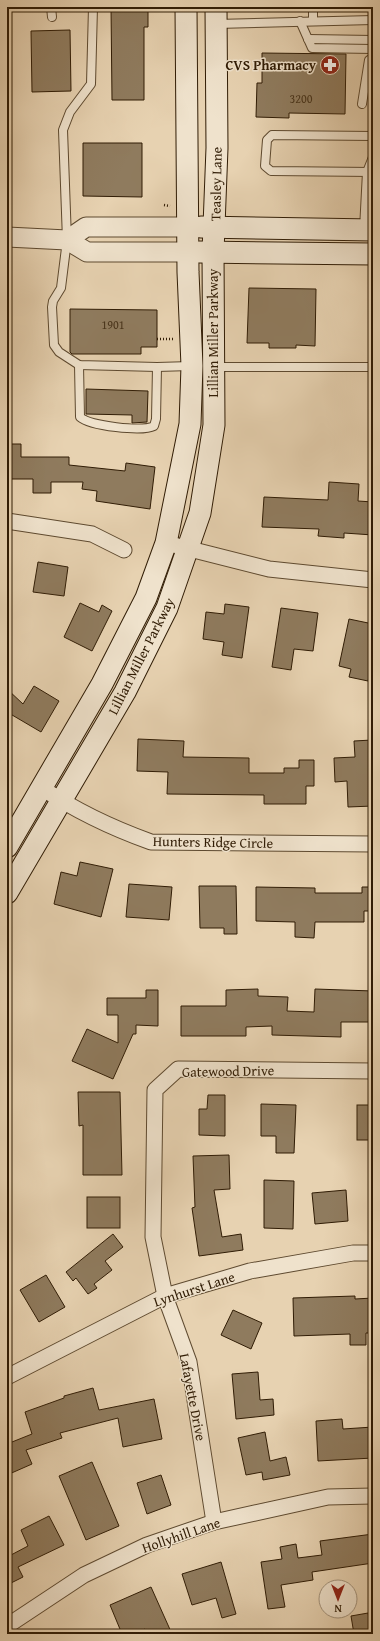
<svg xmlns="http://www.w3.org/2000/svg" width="380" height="1641" font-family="'Gentium Book Plus',serif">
  <rect width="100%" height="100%" fill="#e7d2b1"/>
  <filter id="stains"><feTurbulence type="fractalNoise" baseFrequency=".005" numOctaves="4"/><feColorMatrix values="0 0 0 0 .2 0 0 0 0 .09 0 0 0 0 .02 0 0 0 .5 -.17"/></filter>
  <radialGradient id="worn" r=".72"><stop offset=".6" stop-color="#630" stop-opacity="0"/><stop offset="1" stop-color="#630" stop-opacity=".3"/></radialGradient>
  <!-- building -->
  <g fill="#8f7b5e" stroke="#301c05">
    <path d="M111,7H148V27H144V100H112Z"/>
    <path d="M70,30L71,91L32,92L31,31Z"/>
    <path d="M262,53L346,54L345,114L289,113V118L256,117L257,83H262Z"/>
    <path d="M83,143H142V197L83,196Z"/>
    <path d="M249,288L316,289L315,346L296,345V348H269V343H247Z"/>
    <path d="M70,309L157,310V347H141V354H72L70,352Z"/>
    <path d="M86,389L148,391L147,422L132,423V415L86,414Z"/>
    <path d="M7,444H21V457H69V465L125,471L126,463L155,467L150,509L96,501L97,491L82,489L83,482H51V493H33V479H7Z"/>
    <path d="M329,482L359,484L358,501L373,502V535L344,533V538L318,536L319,529L262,527L264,497L328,500Z"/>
    <path d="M38,562L68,567L64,596L33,592Z"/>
    <path d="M80,603L99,612L102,605L112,611L92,651L64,637Z"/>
    <path d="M225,604L249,607L242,658L222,655L224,642L203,639L206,612L224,614Z"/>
    <path d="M281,608L318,613L313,651L294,649L291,670L272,667Z"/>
    <path d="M349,619L373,624V660L368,681L349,677L351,669L339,666Z"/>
    <path d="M34,686L59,701L41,732L7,712V689L23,704Z"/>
    <path d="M138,739L184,741L183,757L249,758V773H284V768H299V760H314V786H306V804H264V795L167,794L168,772L137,771Z"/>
    <path d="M372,740L373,806L348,807L347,781L335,782L334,758L355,757L354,741Z"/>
    <path d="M80,862L113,869L101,917L54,904L61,872L77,876Z"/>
    <path d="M129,884L172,887L169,920L126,917Z"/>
    <path d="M199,886H236L237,934H224V928H200Z"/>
    <path d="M256,887L315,888V893H362V887H373V911H364V922H315L314,938L295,937V922L256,921Z"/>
    <path d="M258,989V996L288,997L287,1011L314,1012L315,989L373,991V1022H341V1037L272,1035V1026L246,1027V1036H181V1006H226V990Z"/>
    <path d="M146,990H158V1026L136,1025V1034H133L113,1079L72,1061L87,1029L118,1043V1015H107V998H146Z"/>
    <path d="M78,1092H120L122,1175H83V1125L79,1126Z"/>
    <path d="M208,1095H225V1136L199,1135V1109H207Z"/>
    <path d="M261,1104L296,1105L294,1153H276V1136H261Z"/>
    <rect x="357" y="1105" width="16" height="35"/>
    <path d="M229,1155L230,1189L214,1190L222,1237L241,1234L243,1250L199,1256L192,1208L195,1207L193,1156Z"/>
    <path d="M264,1180L294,1181L293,1229L264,1228Z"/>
    <path d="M346,1190L348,1221L315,1224L312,1193Z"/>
    <rect x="87" y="1197" width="33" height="31"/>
    <path d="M113,1234L123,1247L105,1261L112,1270L94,1284L97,1288L88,1294L76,1278L73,1281L66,1272Z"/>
    <path d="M46,1275L65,1307L39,1322L20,1290Z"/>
    <path d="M355,1296V1299L373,1298V1333H366V1345H350V1334L294,1336L293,1298Z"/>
    <path d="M233,1310L262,1323L251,1349L221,1335Z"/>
    <path d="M258,1372L260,1400L273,1399L274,1415L236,1419L232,1374Z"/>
    <path d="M93,1388L99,1410L154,1399L162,1439L123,1447L118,1418L60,1433L62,1438L26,1450L32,1464L7,1475V1444L32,1434L25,1412L64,1398V1396Z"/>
    <path d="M342,1419L343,1429L373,1427V1458L318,1461L316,1421Z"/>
    <path d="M265,1432L270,1461L286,1457L290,1475L263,1480L262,1472L246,1475L238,1438Z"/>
    <path d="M92,1462L119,1526L86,1540L59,1476Z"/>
    <path d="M161,1475L171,1505L147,1514L137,1483Z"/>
    <path d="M49,1516L64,1545L18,1567L23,1577L7,1585V1547L11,1555L28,1546L21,1530Z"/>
    <path d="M373,1534V1563L312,1572L313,1580L281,1585L285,1607L268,1609L261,1562L282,1559L280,1547L296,1544L298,1558L322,1555L320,1541Z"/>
    <path d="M221,1562L236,1614L222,1618L216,1598L192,1605L182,1574Z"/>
    <path d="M151,1587L172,1634H148L145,1629L135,1634H122L110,1605Z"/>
    <path d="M368,1613L372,1634H354L351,1616Z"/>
  </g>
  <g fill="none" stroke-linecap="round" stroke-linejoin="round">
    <defs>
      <g id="service">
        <path d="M51,7L52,17"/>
        <path d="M93,7L91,84L70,112L63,130L67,240L61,288L53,301L52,307L54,345L59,352L79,365L157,367L191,366"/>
        <path d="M313,7V21"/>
        <path d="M300,21L312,48L373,49"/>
        <path d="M216,24L373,20"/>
        <path d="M308,39L373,40"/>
        <path d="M362,104L369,60L373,58"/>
        <path d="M373,136L272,135L267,140L265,166L271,171L373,172"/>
        <path d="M364,229L367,172L373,157"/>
        <path d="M79,365L80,417C90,426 142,432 154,426L156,419L157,367"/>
        <path d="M214,367H373"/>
      </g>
      <g id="minor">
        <path d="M7,521L92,534L124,550"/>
        <path d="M166,543L269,569L373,580"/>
        <path d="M42,788C76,811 112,828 151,842L373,844"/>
        <path d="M7,1377L165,1296L250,1271L353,1253H373"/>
        <path d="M214,1522L189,1362L165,1296L153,1237L155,1090L178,1069L373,1071"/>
        <path d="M7,1626L84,1575L147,1545L214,1522L328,1497L373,1496"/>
      </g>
      <g id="tertiary">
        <path d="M7,237L67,240L87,252H189"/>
        <path d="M67,240L86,227H188"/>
      </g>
      <g id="secondary">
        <path d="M201,227L373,230"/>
        <path d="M199,252L373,254"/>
        <path d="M7,847L102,684L146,598L166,543L190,424L192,366L188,272L186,7"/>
        <path d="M7,893L125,692L167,608L200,513L214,425L213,252L217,148L216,7"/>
      </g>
    </defs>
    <!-- service casing -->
    <use href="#service" stroke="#5e4a30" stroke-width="10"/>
    <!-- minor casing -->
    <use href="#minor" stroke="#5e4a30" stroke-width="17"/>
    <!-- tertiary casing -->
    <use href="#tertiary" stroke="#5e4a30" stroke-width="21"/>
    <!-- secondary casing -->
    <use href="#secondary" stroke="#301c05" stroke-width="23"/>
    <!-- path -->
    <g stroke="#301c05" stroke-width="2.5" stroke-dasharray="1 2" stroke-linecap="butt">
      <path d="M164,205L170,206"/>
      <path d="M157,339H175"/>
    </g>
    <!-- service -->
    <use href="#service" stroke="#efe2cc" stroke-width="8"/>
    <!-- minor -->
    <use href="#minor" stroke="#efe2cc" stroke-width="15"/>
    <!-- tertiary -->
    <use href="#tertiary" stroke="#efe2cc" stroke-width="19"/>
    <!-- secondary -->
    <use href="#secondary" stroke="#efe2cc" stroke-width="21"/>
  </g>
  <!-- icons -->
  <defs>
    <symbol id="pharmacy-disc" viewBox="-11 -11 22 22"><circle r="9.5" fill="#8f2418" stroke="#efe2cc"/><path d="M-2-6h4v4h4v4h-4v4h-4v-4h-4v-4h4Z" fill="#fff"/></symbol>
  </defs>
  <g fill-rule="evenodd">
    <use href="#pharmacy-disc" x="319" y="54" width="22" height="22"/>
  </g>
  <g text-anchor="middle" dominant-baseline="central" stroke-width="3" stroke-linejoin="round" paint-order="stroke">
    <!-- number labels -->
    <g font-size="12" fill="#48341b">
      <text x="301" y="98">3200</text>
      <text x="113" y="324">1901</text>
    </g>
    <!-- poi labels -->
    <g font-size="14" font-weight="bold" fill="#301c05" stroke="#efe2cc" text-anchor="end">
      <text x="316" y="65">CVS Pharmacy</text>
    </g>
    <!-- street labels -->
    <g font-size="14" fill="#301c05" stroke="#efe2cc">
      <text transform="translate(216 184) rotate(-89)">Teasley Lane</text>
      <text transform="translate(213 333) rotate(-90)">Lillian Miller Parkway</text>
      <text transform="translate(141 656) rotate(-63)">Lillian Miller Parkway</text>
      <text transform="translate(213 842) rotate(1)">Hunters Ridge Circle</text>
      <text transform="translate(228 1071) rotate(-1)">Gatewood Drive</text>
      <text transform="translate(194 1289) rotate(-18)">Lynhurst Lane</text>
      <text transform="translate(193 1397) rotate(79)">Lafayette Drive</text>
      <text transform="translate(181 1535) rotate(-19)">Hollyhill Lane</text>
    </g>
  </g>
  <!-- margin -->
  <rect width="380" height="1641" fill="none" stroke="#e7d2b1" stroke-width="24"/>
  <rect x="8" y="8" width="364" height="1625" fill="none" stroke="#301c05" stroke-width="2"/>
  <rect x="12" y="12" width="356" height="1617" fill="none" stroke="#301c05"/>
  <!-- north arrow -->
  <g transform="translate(338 1599) rotate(180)"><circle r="19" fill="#efe2cc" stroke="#a3937c"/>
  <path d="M0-3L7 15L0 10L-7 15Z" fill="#8f2418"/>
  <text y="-6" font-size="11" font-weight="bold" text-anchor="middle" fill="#301c05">N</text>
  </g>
  <rect width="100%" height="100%" filter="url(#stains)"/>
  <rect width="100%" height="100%" fill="url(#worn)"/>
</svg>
